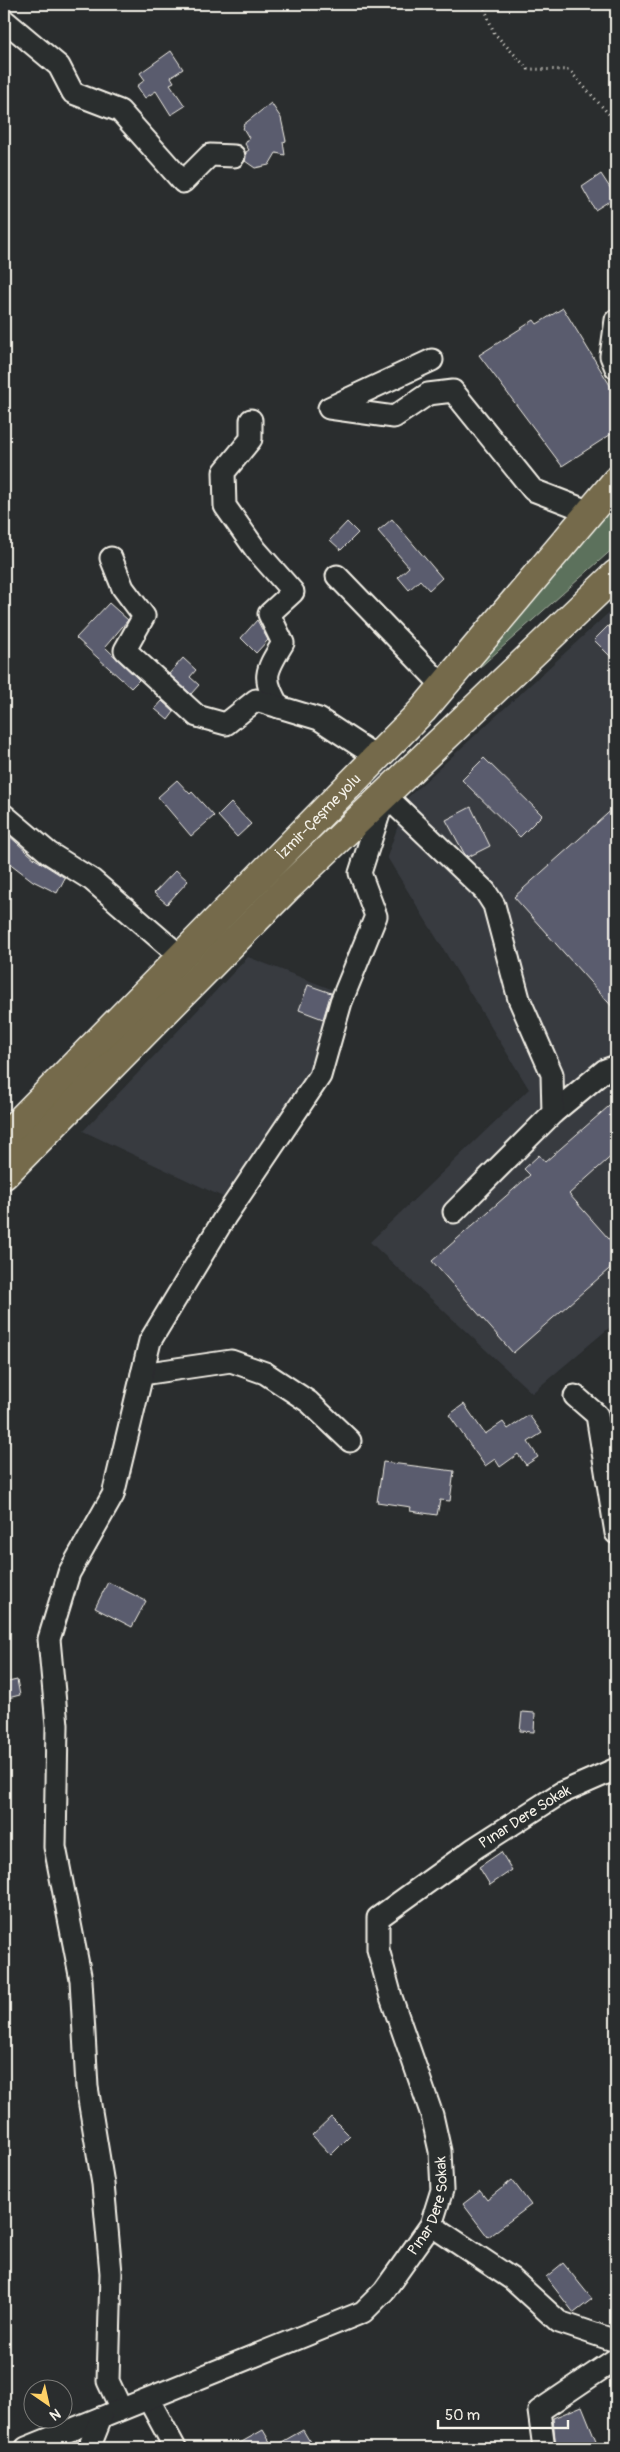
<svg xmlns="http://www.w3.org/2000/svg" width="620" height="2452" font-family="Pangolin,sans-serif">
  <rect width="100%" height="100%" fill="#2a2d2e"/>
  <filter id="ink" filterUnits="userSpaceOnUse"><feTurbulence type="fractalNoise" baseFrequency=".02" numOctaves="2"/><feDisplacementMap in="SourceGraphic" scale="10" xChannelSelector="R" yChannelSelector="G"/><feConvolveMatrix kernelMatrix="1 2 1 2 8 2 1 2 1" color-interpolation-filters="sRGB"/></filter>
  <g filter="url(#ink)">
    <!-- built -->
    <g fill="#383b41">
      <path d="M616,606V1322L532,1393L370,1242L529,1089L387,857L408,797Z"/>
      <path d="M248,957L336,991L308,1072L223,1197L83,1131Z"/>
    </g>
    <!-- green -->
    <path fill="#5b715c" stroke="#a8b1a2" d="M603,506L616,521V546L479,668L411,737Z"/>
    <!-- building -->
    <g fill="#5a5c6e" stroke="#f4f1e8">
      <path d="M171,51L183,69L171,77L174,82L170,84L185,106L171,115L156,91L145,98L137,86L145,80L140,73Z"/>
      <path d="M271,103L281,118L286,141L283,142L285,155L276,153L269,165L255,168L245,161L246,152L249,150L245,144L249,138L243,128L244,127L243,125Z"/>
      <path d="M601,174L616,197L595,210L582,187Z"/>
      <path d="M563,308L616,395V431L562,466L479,355L534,320L537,324Z"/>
      <path d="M392,519L442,578L429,590L420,580L409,590L398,577L409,567L378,531Z"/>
      <path d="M347,522L358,533L341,550L330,540Z"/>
      <path d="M109,603L128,620L105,647L139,680L131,688L76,638Z"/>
      <path d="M257,620L268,640L256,653L241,638Z"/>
      <path d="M608,626L616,634V662L594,640Z"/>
      <path d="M183,658L196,670L190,677L199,685L191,694L169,674Z"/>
      <path d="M162,701L174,712L168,720L155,709Z"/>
      <path d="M484,758L542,815L520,837L462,780Z"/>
      <path d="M177,780L190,794L192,792L214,816L191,836L158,797Z"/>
      <path d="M231,803L251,824L237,837L218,816Z"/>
      <path d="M616,806V1011L514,897Z"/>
      <path d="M471,807L490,846L468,857L464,853L446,820Z"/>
      <path d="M7,834L35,859L65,878L57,893L33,881L4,859V837Z"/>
      <path d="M176,870L188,881L167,904L154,893Z"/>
      <path d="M308,985L331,993L323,1019L299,1010Z"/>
      <path d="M616,1100V1152L569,1194L616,1247V1263L513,1353L432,1261L530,1175L524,1169L539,1155L545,1162Z"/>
      <path d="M464,1404L485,1434L503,1422L508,1429L529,1415L542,1433L528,1442L538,1457L526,1465L518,1454L500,1467L495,1459L485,1466L449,1415Z"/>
      <path d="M383,1462L454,1471L450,1501L440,1500L437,1515L410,1511L411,1507L377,1502Z"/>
      <path d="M108,1582L146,1601L132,1627L95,1608Z"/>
      <path d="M17,1680L20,1695L4,1699V1683Z"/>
      <path d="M522,1712L535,1713L534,1732L520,1731Z"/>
      <path d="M501,1852L512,1870L490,1885L479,1867Z"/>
      <path d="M331,2117L350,2136L331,2155L312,2135Z"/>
      <path d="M512,2180L531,2205L488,2237L463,2204L480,2191L487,2200Z"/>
      <path d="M563,2263L592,2299L574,2313L546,2277Z"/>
      <path d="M582,2406L599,2448H556L553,2418Z"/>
      <path d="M263,2430L273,2447L303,2430L310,2442L299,2448H231Z"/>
    </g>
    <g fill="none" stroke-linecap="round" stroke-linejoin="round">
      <defs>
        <g id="minor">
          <path d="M4,20L59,66L73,93L120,111L183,182L210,155L234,156"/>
          <path d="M616,320L611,356L616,368"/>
          <path d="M432,360L329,408L394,417L428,394L453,391L533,490L590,512"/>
          <path d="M251,420V439L224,472L225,506L256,550L293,592L269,614L283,643C266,671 261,677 279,707"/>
          <path d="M111,558L123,588L144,616L125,650L197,716L226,724L256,700L319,719L377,757"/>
          <path d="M337,576L443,686"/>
          <path d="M4,815L49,853L92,880L181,957"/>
          <path d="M553,1113L605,1070L616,1066"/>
          <path d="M142,1374L231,1361L265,1373L309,1402L350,1441"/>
          <path d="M575,1396L597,1415L616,1533"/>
          <path d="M431,2225L512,2279L559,2322L616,2341"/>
          <path d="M149,2400L175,2448"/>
          <path d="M121,2409L108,2381L111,2273L103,2184L87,2087L81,1980L55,1847L57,1725L49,1639L69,1573L113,1495L150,1341L225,1217L320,1076L341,1002L376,916L360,873L385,795L485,891L494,905L519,999L552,1074L553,1113L454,1212"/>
          <path id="s1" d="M26,2448L363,2312L384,2291L431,2225L442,2190L440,2151L432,2115L391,1997L378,1949V1918L475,1848L561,1793L616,1769"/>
          <path d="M89,2448L101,2418"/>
          <path d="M544,2448L539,2411L616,2359"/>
        </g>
        <g id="highway">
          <path id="s2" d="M4,1137L423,710L616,481"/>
          <path d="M4,1175L287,888L616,574"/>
        </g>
      </defs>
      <!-- minor casing -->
      <use href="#minor" stroke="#f4f1e8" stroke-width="25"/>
      <!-- highway casing -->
      <use href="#highway" stroke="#f4f1e8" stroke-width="31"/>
      <!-- path -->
      <path stroke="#f4f1e8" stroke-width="3" stroke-dasharray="1 4" stroke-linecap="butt" d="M483,4L494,33L528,69L569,70L616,122"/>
      <!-- minor -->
      <use href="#minor" stroke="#2a2d2e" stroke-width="21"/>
      <!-- highway -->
      <use href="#highway" stroke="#746b4b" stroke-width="28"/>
    </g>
  </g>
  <g text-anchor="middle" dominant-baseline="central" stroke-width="4" stroke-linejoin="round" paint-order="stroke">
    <!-- street labels -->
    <g font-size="15" fill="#f4f1e8" stroke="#2a2d2e">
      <text stroke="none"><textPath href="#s2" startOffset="449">İzmir-Çeşme yolu</textPath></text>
      <text stroke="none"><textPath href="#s1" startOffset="971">Pınar Dere Sokak</textPath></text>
      <text stroke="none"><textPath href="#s1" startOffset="492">Pınar Dere Sokak</textPath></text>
    </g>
  </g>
  <!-- margin -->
  <rect width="620" height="2452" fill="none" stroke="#2a2d2e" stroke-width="20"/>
  <rect x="10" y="10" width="600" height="2432" fill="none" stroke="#f4f1e8" stroke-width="2" filter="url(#ink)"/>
  <!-- north arrow -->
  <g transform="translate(48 2404) rotate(146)"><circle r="24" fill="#2a2d2e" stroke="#7b7b78"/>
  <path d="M0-4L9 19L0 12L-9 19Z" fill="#ffd166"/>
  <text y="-8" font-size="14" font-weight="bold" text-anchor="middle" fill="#f4f1e8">N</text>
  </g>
  <!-- scale -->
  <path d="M438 2420v8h130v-8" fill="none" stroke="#f4f1e8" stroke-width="2.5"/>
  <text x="445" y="2420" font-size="15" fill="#f4f1e8" stroke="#2a2d2e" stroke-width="4" paint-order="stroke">50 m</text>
</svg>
